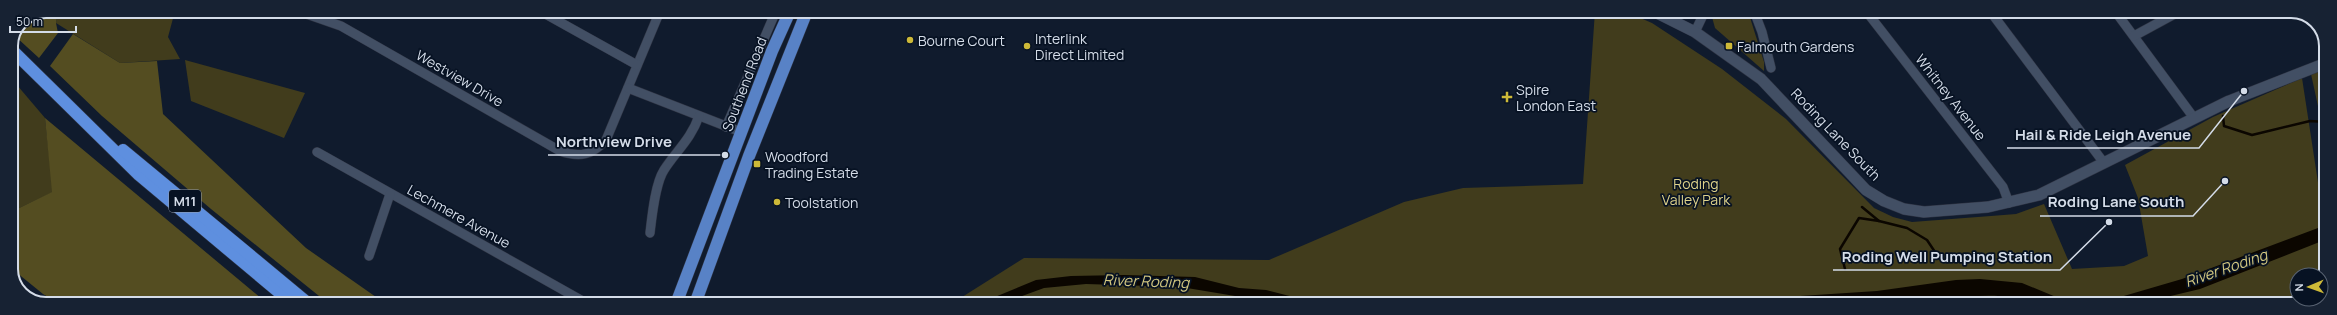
<svg xmlns="http://www.w3.org/2000/svg" width="2337" height="315" font-family="Manrope,sans-serif">
  <rect width="100%" height="100%" fill="#101b2d"/>
  <!-- green -->
  <g fill="#413c1c">
    <path d="M58,11H175L168,37L180,59L120,63L56,23Z"/>
    <path d="M1595,11H1624L1652,23L1722,69L1786,119L1874,208L1893,217L1912,222L1991,216L2016,214L2044,204L2072,269L2124,266L2148,256L2138,198L2125,165L2213,117L2302,78L2321,202L2326,201V273L2321,282V275H2297V299H2304L2291,304H951L1024,258L1269,260L1404,202L1463,188L1583,184Z"/>
    <path d="M1713,11H1748L1764,62V71L1715,28L1712,17Z"/>
    <path d="M185,60L305,93L284,138L191,101Z"/>
    <path d="M2326,69V143L2311,74Z"/>
    <path d="M11,78L45,118L53,192L11,212Z"/>
  </g>
  <!-- forest -->
  <g fill="#544d21">
    <path d="M46,11H58L56,23L58,33L39,58L15,36L21,21Z"/>
    <path d="M73,34L120,63L157,61L163,114L306,248L386,304H329L211,209L102,116L50,66Z"/>
    <path d="M45,118L268,304H59L43,294L11,268V212L52,192Z"/>
  </g>
  <!-- water -->
  <path fill="#0b0600" d="M2326,225V239L2317,243L2200,289L2137,304H2033C2000,287 1940,301 1903,304H1271L1253,301L1241,297L1181,287L1086,284L1044,288L1000,304H978L1036,280L1071,276L1124,275L1195,277L1239,288L1266,290L1309,301L1551,299L1586,300L1785,297L1877,291L1956,280L1980,279L2022,283L2056,297L2117,298L2182,279Z"/>
  <g fill="none" stroke-linecap="round" stroke-linejoin="round">
    <!-- stream -->
    <g stroke="#0b0600" stroke-width="2.5">
      <path d="M2223,116L2224,126L2252,135L2310,121L2326,122"/>
      <path d="M1862,207L1879,221L1907,228L1927,240L1939,258"/>
      <path d="M1845,269L1840,249L1859,218L1879,221"/>
    </g>
    <defs>
      <g id="minor">
        <path d="M298,11L341,26L560,151C580,158 592,155 606,140L660,11"/>
        <path d="M540,11L637,65"/>
        <path d="M1754,11L1762,32L1771,68"/>
        <path d="M1866,11L2003,187L2009,203"/>
        <path d="M1990,11L2104,163"/>
        <path d="M2115,11L2194,118"/>
        <path d="M1695,32L1705,11"/>
        <path d="M2134,36L2180,11"/>
        <path d="M628,88L741,132"/>
        <path d="M726,127L776,11"/>
        <path d="M317,152L588,304"/>
        <path d="M650,233C652,216 655,184 664,170C677,150 691,139 699,116"/>
        <path d="M369,256L390,194"/>
      </g>
      <path id="tertiary" d="M1653,11L1695,32L1761,79L1866,190L1884,201L1904,209L1924,212L1988,207L2039,195L2229,101L2326,63"/>
      <g id="trunk">
        <path d="M676,304L772,51L790,11"/>
        <path d="M695,304L749,156L807,11"/>
      </g>
      <g id="motorway">
        <path d="M11,49L139,175L293,304"/>
        <path d="M123,150L309,304"/>
        <path d="M20,292L25,296"/>
      </g>
    </defs>
    <!-- minor casing -->
    <use href="#minor" stroke="#2f3443" stroke-width="10"/>
    <!-- tertiary casing -->
    <use href="#tertiary" stroke="#2f3443" stroke-width="12"/>
    <!-- trunk casing -->
    <use href="#trunk" stroke="#2f3443" stroke-width="13"/>
    <!-- motorway casing -->
    <use href="#motorway" stroke="#2f3443" stroke-width="13"/>
    <!-- minor -->
    <use href="#minor" stroke="#424f64" stroke-width="9"/>
    <!-- tertiary -->
    <use href="#tertiary" stroke="#424f64" stroke-width="11"/>
    <!-- trunk -->
    <use href="#trunk" stroke="#5882c6" stroke-width="12"/>
    <!-- motorway -->
    <use href="#motorway" stroke="#5e8fdf" stroke-width="12"/>
  </g>
  <!-- markers -->
  <g fill="#cdb938" stroke="#071223" stroke-width="1.5">
    <circle cx="910" cy="40" r="4"/>
    <circle cx="1027" cy="46" r="4"/>
    <rect x="1725" y="42" width="8" height="8" rx="2"/>
    <path d="M1505 91h4v4h4v4h-4v4h-4v-4h-4v-4h4z"/>
    <rect x="753" y="160" width="8" height="8" rx="2"/>
    <circle cx="777" cy="202" r="4"/>
  </g>
  <g text-anchor="middle" dominant-baseline="central" stroke-width="3.5" stroke-linejoin="round" paint-order="stroke">
    <!-- shield labels -->
    <rect fill="#071223" stroke="#969fad" stroke-width="1" x="169" y="190" width="32" height="22" rx="3"/>
    <g font-size="13" font-weight="bold" fill="#d4dce8">
      <text x="185" y="201">M11</text>
    </g>
    <!-- poi labels -->
    <g font-size="14" fill="#d4dce8" stroke="#071223" text-anchor="start">
      <text x="1035" y="38">Interlink<tspan x="1035" dy="16">Direct Limited</tspan></text>
      <text x="918" y="40">Bourne Court</text>
      <text x="1737" y="46">Falmouth Gardens</text>
      <text x="1516" y="89">Spire<tspan x="1516" dy="16">London East</tspan></text>
      <text x="765" y="156">Woodford<tspan x="765" dy="16">Trading Estate</tspan></text>
      <text x="785" y="202">Toolstation</text>
    </g>
    <!-- street labels -->
    <g font-size="14" fill="#d4dce8" stroke="#071223">
      <text transform="translate(460 78) rotate(30)">Westview Drive</text>
      <text transform="translate(744 84) rotate(-69)">Southend Road</text>
      <text transform="translate(1951 97) rotate(52)">Whitney Avenue</text>
      <text transform="translate(1836 134) rotate(46)">Roding Lane South</text>
      <text transform="translate(459 216) rotate(29)">Lechmere Avenue</text>
    </g>
    <!-- park labels -->
    <g font-size="14" fill="#dfd38b" stroke="#071223">
      <text x="1696" y="183">Roding<tspan x="1696" dy="16">Valley Park</tspan></text>
    </g>
    <!-- water labels -->
    <g font-size="15" font-style="italic" fill="#d4c880" stroke="#071223">
      <text transform="translate(2226 268) rotate(-19)">River Roding</text>
      <text transform="translate(1146 281) rotate(2)">River Roding</text>
    </g>
  </g>
  <!-- crop -->
  <path d="M0 0H2337V315H0ZM46 18H2291A28 28 0 0 1 2319 46V269A28 28 0 0 1 2291 297H46A28 28 0 0 1 18 269V46A28 28 0 0 1 46 18Z" fill="#172233" fill-rule="evenodd"/>
  <path fill="none" stroke="#d4dce8" stroke-width="2" d="M46 18H2291A28 28 0 0 1 2319 46V269A28 28 0 0 1 2291 297H46A28 28 0 0 1 18 269V46A28 28 0 0 1 46 18Z"/>
  <!-- callouts -->
  <path fill="none" stroke="#d4dce8" stroke-width="1.5" d="M2244 91L2199 148H2007M725 155L680 155H548M2225 181L2193 216H2040M2109 222L2060 270H1833"/>
  <g fill="#d4dce8" stroke="#071223" stroke-width="1.5">
    <circle cx="2244" cy="91" r="4"/>
    <circle cx="725" cy="155" r="4"/>
    <circle cx="2225" cy="181" r="4"/>
    <circle cx="2109" cy="222" r="4"/>
  </g>
  <g font-size="15" text-anchor="middle" font-weight="bold" fill="#d4dce8" stroke="#071223" stroke-width="3.5" stroke-linejoin="round" paint-order="stroke">
    <text x="2103" y="140">Hail &amp; Ride Leigh Avenue</text>
    <text x="614" y="147">Northview Drive</text>
    <text x="2116" y="207">Roding Lane South</text>
    <text x="1947" y="262">Roding Well Pumping Station</text>
  </g>
  <!-- north arrow -->
  <g transform="translate(2309 287) rotate(268)"><circle r="19" fill="#071223" stroke="#596372"/>
  <path d="M0-3L7 15L0 10L-7 15Z" fill="#cdb938"/>
  <text y="-6" font-size="11" font-weight="bold" text-anchor="middle" fill="#d4dce8">N</text>
  </g>
  <!-- scale -->
  <path d="M10 26v6h66v-6" fill="none" stroke="#d4dce8" stroke-width="2"/>
  <text x="16" y="26" font-size="12" fill="#d4dce8" stroke="#071223" stroke-width="3" paint-order="stroke">50 m</text>
</svg>
